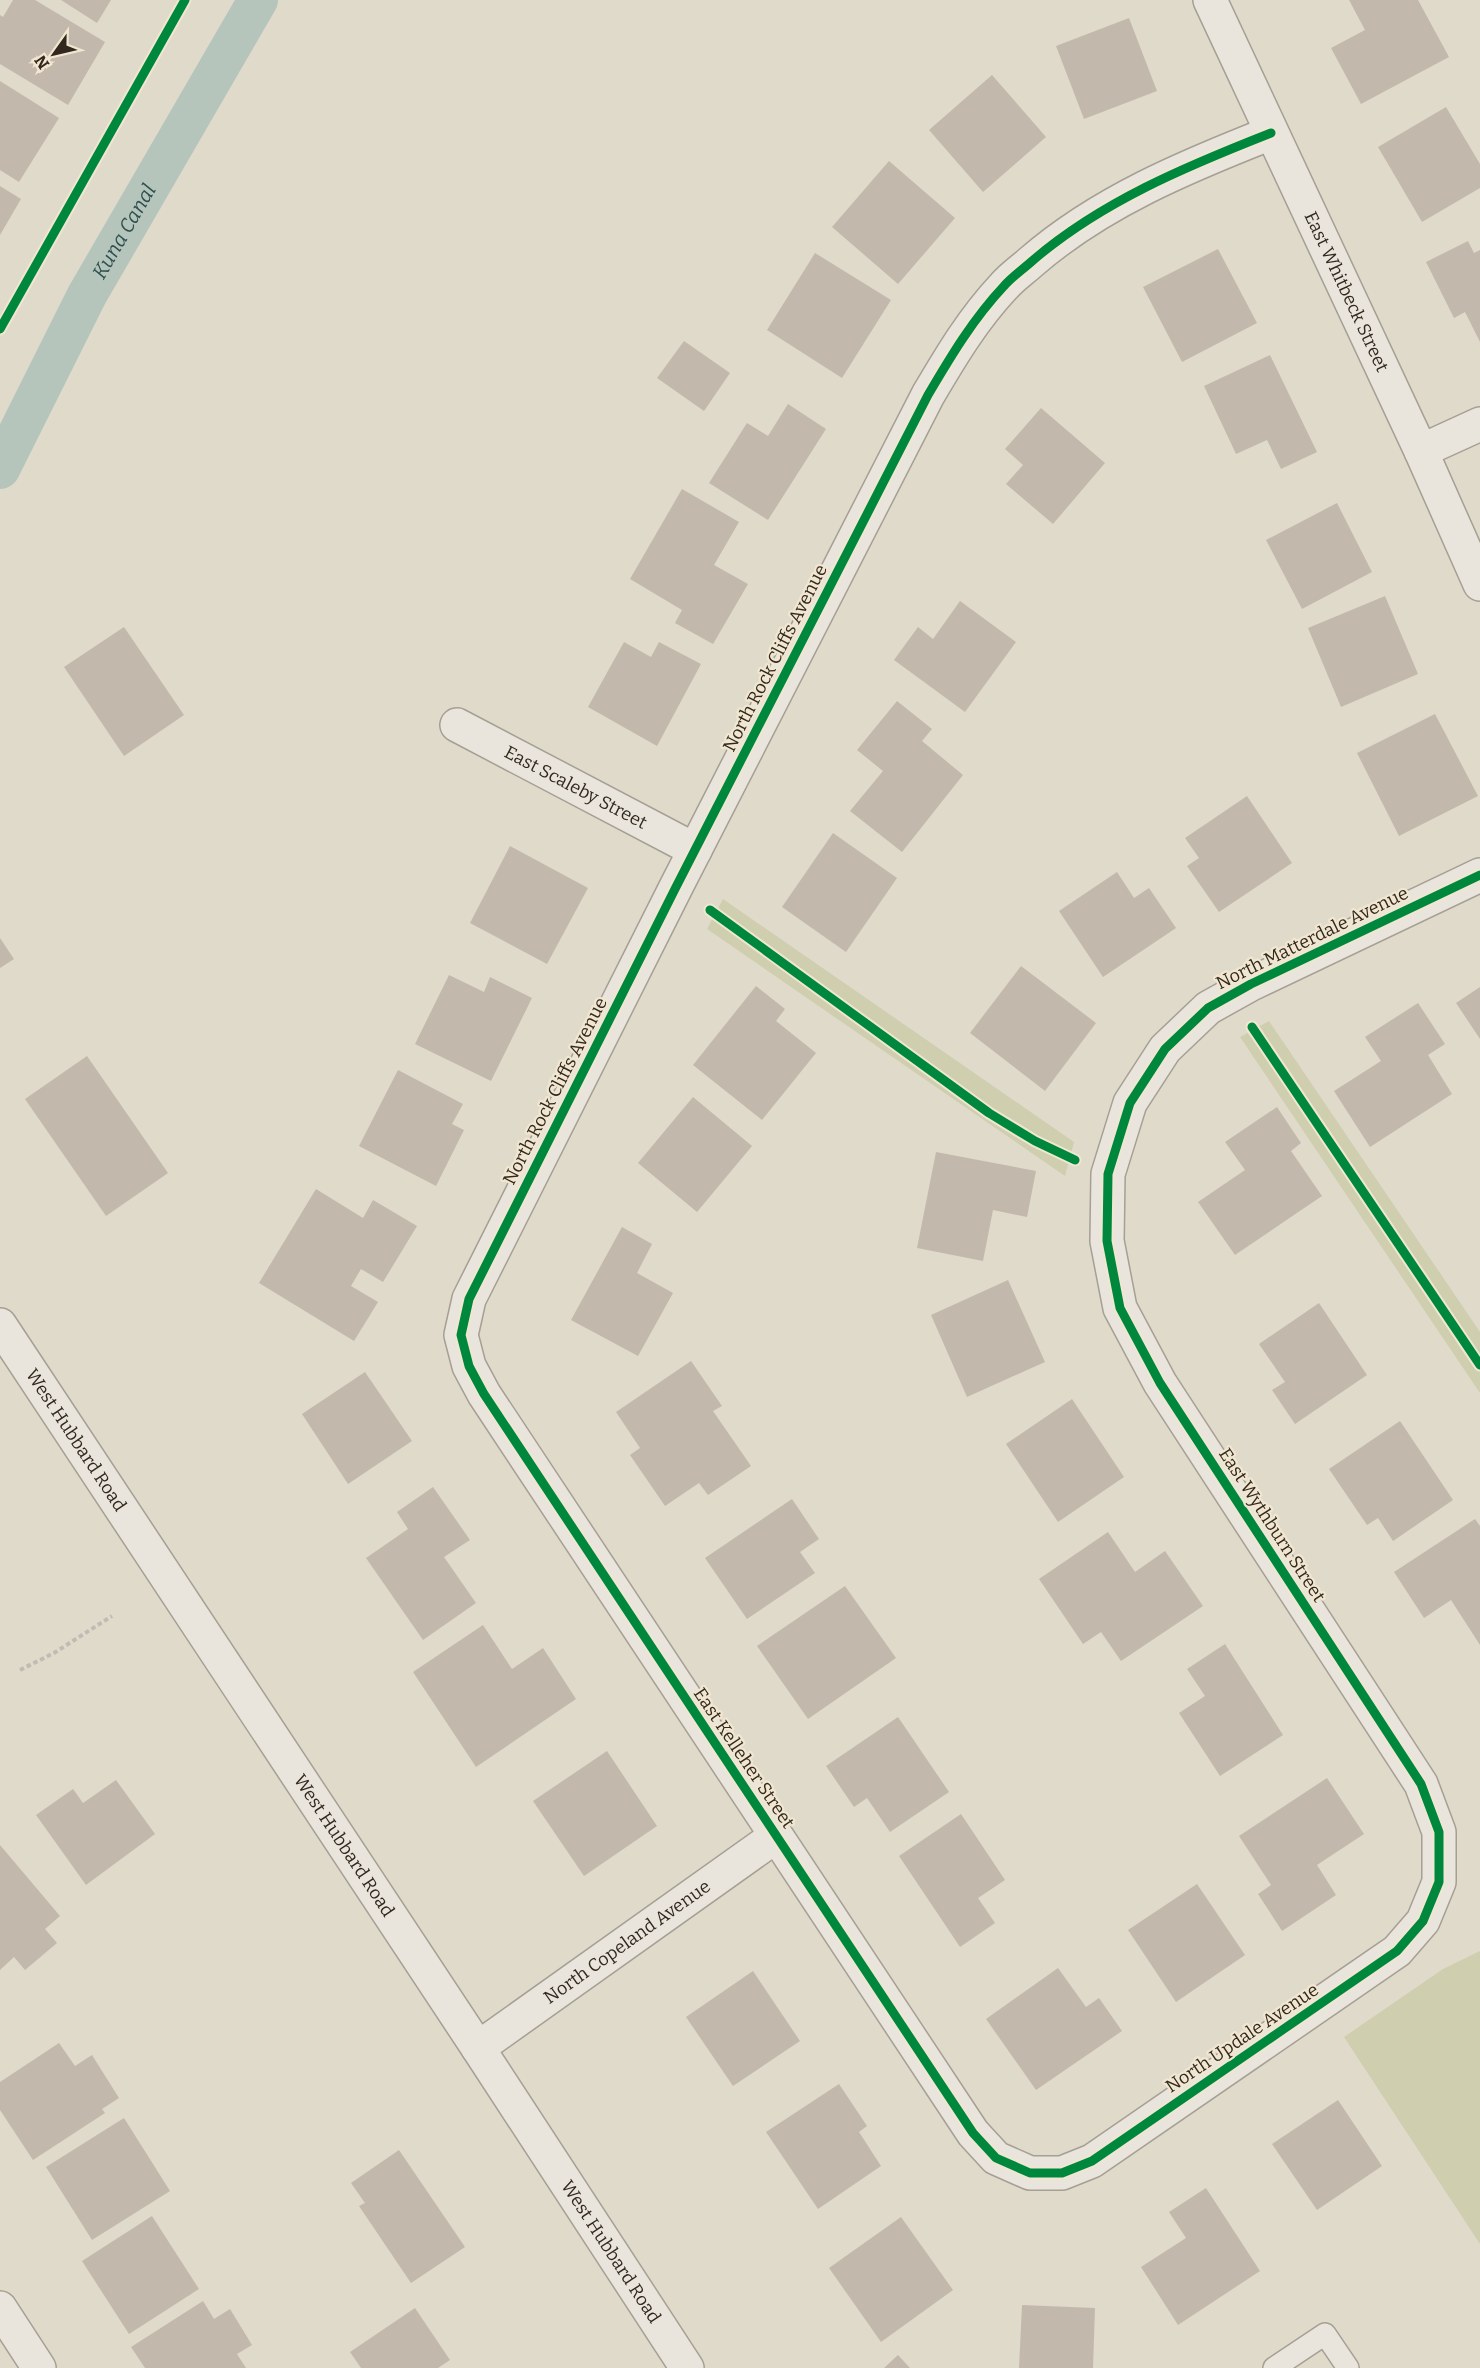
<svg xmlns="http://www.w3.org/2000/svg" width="1480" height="2368" font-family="Bitter,serif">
  <rect width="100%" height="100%" fill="#e0dacb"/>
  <!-- green -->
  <g fill="#cfceaf">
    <path d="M723,899L1074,1142L1065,1176L707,929Z"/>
    <path d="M1269,1021L1480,1332V1393L1240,1037Z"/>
    <path d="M1480,1951V2244L1344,2037L1443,1969Z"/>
  </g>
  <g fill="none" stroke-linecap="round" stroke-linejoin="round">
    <!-- canal -->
    <path stroke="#b6c5bc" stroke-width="40" id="s1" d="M0,469L87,295L258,0"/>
  </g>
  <!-- building -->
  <g fill="#c3b8ac">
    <path d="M13,0H35L105,42L68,105L0,64V15L3,17Z"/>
    <path d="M61,0H111L97,23Z"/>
    <path d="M1349,0H1418L1449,57L1361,104L1331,48L1365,30Z"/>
    <path d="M1129,18L1157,91L1084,119L1056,46Z"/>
    <path d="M992,75L1046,137L983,192L929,130Z"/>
    <path d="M0,81L59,118L19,182L0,170Z"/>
    <path d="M1446,107L1480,164V188L1422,222L1378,147Z"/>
    <path d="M889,161L955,218L898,284L832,227Z"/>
    <path d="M0,186L21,199L0,235Z"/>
    <path d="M1468,241L1474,253L1480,250V342L1465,312L1454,318L1426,262Z"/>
    <path d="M1218,249L1257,323L1182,362L1143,287Z"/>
    <path d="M815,253L891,300L842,378L767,330Z"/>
    <path d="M684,341L730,373L704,411L657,378Z"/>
    <path d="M1270,355L1317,452L1281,469L1267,440L1236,454L1204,386Z"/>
    <path d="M788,404L826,429L768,520L709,483L747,423L768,436Z"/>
    <path d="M1041,408L1105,463L1053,524L1006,484L1023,465L1005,449Z"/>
    <path d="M682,489L739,522L714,565L748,584L713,644L675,623L682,610L630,579Z"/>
    <path d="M1337,503L1372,572L1302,609L1266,540Z"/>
    <path d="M1385,596L1418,674L1341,707L1308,628Z"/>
    <path d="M960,601L1016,642L965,712L894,660L918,627L933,639Z"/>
    <path d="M124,627L184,715L124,756L64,667Z"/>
    <path d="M624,642L651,657L659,642L701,664L657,746L588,707Z"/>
    <path d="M897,701L932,729L922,741L963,775L902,852L850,811L883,771L857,750Z"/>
    <path d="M1435,714L1478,796L1399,836L1357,753Z"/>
    <path d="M1247,796L1292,863L1219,912L1187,866L1199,858L1185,838Z"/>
    <path d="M833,833L897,878L846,952L782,907Z"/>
    <path d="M510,846L588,888L547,964L470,923Z"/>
    <path d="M1117,872L1134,898L1149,888L1176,928L1103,977L1059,911Z"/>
    <path d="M0,938L14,959L0,968Z"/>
    <path d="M1021,966L1096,1023L1045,1091L970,1033Z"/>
    <path d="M449,975L484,992L490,977L532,998L491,1081L415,1044Z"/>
    <path d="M756,986L785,1009L776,1021L816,1053L762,1120L693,1065Z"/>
    <path d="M1480,987V1039L1456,1003Z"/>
    <path d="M1418,1003L1445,1044L1428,1055L1452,1094L1370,1147L1334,1091L1381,1061L1365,1037Z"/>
    <path d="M87,1056L168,1173L106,1216L25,1099Z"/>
    <path d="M398,1070L463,1104L452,1124L464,1130L436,1186L359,1146Z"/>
    <path d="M693,1097L752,1146L697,1212L638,1163Z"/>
    <path d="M1277,1107L1301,1143L1291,1151L1322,1196L1235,1255L1198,1202L1245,1170L1225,1142Z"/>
    <path d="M936,1152L1036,1171L1027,1217L993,1210L983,1261L917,1248Z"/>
    <path d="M316,1189L363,1218L373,1200L417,1226L383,1282L361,1269L351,1286L378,1302L354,1341L259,1283Z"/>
    <path d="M622,1227L652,1244L637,1273L673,1293L638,1356L571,1320Z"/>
    <path d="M1008,1280L1045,1362L967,1397L931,1315Z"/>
    <path d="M1319,1303L1367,1375L1295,1424L1272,1390L1285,1382L1259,1344Z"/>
    <path d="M691,1361L722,1406L713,1411L751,1466L708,1495L699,1483L665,1506L630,1455L640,1448L616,1412Z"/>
    <path d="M365,1372L412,1441L348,1484L302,1414Z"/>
    <path d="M1072,1399L1124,1477L1058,1522L1006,1444Z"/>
    <path d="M1400,1421L1453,1500L1393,1541L1378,1518L1367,1525L1329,1469Z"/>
    <path d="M433,1487L470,1540L444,1557L476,1603L423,1640L366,1558L408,1529L397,1512Z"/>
    <path d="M792,1499L819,1539L800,1552L815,1573L747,1619L705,1558Z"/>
    <path d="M1475,1519L1480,1526V1645L1451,1600L1424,1618L1394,1572Z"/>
    <path d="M1108,1532L1135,1572L1165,1551L1203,1606L1121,1661L1101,1632L1083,1644L1039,1579Z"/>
    <path d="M845,1586L896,1658L808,1719L757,1646Z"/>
    <path d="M483,1625L512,1669L543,1648L576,1699L476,1767L413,1672Z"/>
    <path d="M1225,1644L1283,1735L1220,1776L1179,1713L1205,1696L1187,1669Z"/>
    <path d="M898,1717L949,1792L890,1832L867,1798L854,1807L826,1766Z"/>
    <path d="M607,1751L657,1826L584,1876L533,1801Z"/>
    <path d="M1327,1778L1364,1834L1317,1865L1336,1895L1282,1931L1258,1894L1271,1885L1239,1836Z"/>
    <path d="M116,1780L155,1834L86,1885L36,1815L73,1789L83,1803Z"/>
    <path d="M961,1814L1005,1880L978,1898L995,1923L960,1947L899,1856Z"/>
    <path d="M0,1845L60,1916L45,1929L57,1943L25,1970L14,1957L0,1970Z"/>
    <path d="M1197,1884L1245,1955L1176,2002L1128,1930Z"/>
    <path d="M1058,1968L1086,2007L1099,1998L1122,2031L1036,2090L986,2019Z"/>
    <path d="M753,1971L800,2041L733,2086L686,2017Z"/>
    <path d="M59,2043L75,2066L92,2055L119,2098L102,2109L105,2113L33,2160L0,2110V2082Z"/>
    <path d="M839,2084L867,2126L859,2132L881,2166L818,2209L766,2132Z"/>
    <path d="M1338,2100L1382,2166L1317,2210L1272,2144Z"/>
    <path d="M124,2118L170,2191L92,2240L46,2167Z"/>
    <path d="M399,2150L465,2247L411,2283L359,2206L365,2203L351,2183Z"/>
    <path d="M1206,2188L1260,2271L1178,2325L1141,2267L1186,2238L1169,2212Z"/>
    <path d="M152,2216L199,2289L129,2334L82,2261Z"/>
    <path d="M901,2217L953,2290L881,2342L829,2268Z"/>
    <path d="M203,2301L214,2319L230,2309L252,2345L237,2354L246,2368H145L131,2347Z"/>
    <path d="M1022,2305L1095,2308L1093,2368H1019Z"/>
    <path d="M415,2308L450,2360L438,2368H361L350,2352Z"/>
    <path d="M898,2355L910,2368H884Z"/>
  </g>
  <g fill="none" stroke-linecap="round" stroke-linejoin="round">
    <defs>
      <path id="service" d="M1274,2368L1325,2334L1348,2368"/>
      <g id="minor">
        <path id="s2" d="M1210,0L1421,451L1480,584"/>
        <path d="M1271,133C1187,166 1100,202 1031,262C1022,270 1012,277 1004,286C973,319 951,356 928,395L676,887L469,1299L461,1335L469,1366L484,1394L973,2133L996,2158L1030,2173H1062L1092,2161L1397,1951L1423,1921L1439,1882V1832L1421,1784L1160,1383L1120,1308L1107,1241L1108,1174L1130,1103L1165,1049L1208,1008L1251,984L1480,875"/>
        <path d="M1421,451L1480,424"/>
        <path id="s3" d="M457,725L695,850"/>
        <path id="s4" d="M478,2048L776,1836"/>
        <path d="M0,2308L39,2368"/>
      </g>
      <g id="tertiary">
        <path id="s5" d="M0,1325L478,2048L687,2368"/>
      </g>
    </defs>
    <!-- service casing -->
    <use href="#service" stroke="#a59f94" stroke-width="24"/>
    <!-- minor casing -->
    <use href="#minor" stroke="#a59f94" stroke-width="36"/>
    <!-- tertiary casing -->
    <use href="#tertiary" stroke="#a59f94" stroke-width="36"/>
    <!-- path -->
    <path stroke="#c1bcb3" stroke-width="4" stroke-dasharray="4.5 3" stroke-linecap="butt" d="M20,1670L54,1653L112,1616"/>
    <!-- service -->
    <use href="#service" stroke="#e9e5dc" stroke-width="21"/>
    <!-- minor -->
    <use href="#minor" stroke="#e9e5dc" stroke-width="33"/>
    <!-- tertiary -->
    <use href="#tertiary" stroke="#e9e5dc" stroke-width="33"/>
    <defs>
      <g id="cycleway">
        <path d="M1271,133C1187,166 1100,202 1031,262C1022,270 1012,277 1004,286C973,319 951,356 928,395L676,887L469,1299L461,1335L469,1366L484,1394L973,2133L996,2158L1030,2173H1062L1092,2161L1397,1951L1423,1921L1439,1882V1832L1421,1784L1160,1383L1120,1308L1107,1241L1108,1174L1130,1103L1165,1049L1208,1008L1251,984L1480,875"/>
        <path d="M0,329L185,0"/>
        <path d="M710,910L989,1113L1035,1141L1075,1160"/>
        <path d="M1252,1027L1480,1365"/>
      </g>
    </defs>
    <!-- cycleway casing -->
    <use href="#cycleway" stroke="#f1e7d1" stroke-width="13"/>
    <!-- cycleway -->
    <use href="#cycleway" stroke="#00873e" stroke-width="9"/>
  </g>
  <g text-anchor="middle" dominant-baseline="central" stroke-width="4.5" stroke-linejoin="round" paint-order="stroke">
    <!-- street labels -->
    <g font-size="18" fill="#32281e" stroke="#f1e7d1">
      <text stroke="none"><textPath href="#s2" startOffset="322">East Whitbeck Street</textPath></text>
      <text transform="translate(775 658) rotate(-63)">North Rock Cliffs Avenue</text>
      <text stroke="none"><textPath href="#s3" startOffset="134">East Scaleby Street</textPath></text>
      <text transform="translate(1312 938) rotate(-26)">North Matterdale Avenue</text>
      <text transform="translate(555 1091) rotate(-63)">North Rock Cliffs Avenue</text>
      <text stroke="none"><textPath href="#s5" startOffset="138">West Hubbard Road</textPath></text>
      <text transform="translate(1272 1525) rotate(57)">East Wythburn Street</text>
      <text transform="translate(744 1758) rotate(56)">East Kelleher Street</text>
      <text stroke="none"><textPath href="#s5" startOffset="624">West Hubbard Road</textPath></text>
      <text stroke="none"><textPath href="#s4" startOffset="183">North Copeland Avenue</textPath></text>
      <text transform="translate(1242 2038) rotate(-34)">North Updale Avenue</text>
      <text stroke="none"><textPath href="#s5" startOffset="1110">West Hubbard Road</textPath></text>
    </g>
    <!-- water labels -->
    <g font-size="20" font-style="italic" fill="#2f504e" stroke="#f1e7d1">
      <text stroke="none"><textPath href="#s1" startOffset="268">Kuna Canal</textPath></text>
    </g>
  </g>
  <!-- north arrow -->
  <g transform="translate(54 54) rotate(236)" stroke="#f1e7d1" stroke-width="4.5" paint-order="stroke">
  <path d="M0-4.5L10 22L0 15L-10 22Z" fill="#32281e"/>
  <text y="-9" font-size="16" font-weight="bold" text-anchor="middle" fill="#32281e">N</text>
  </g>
</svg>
